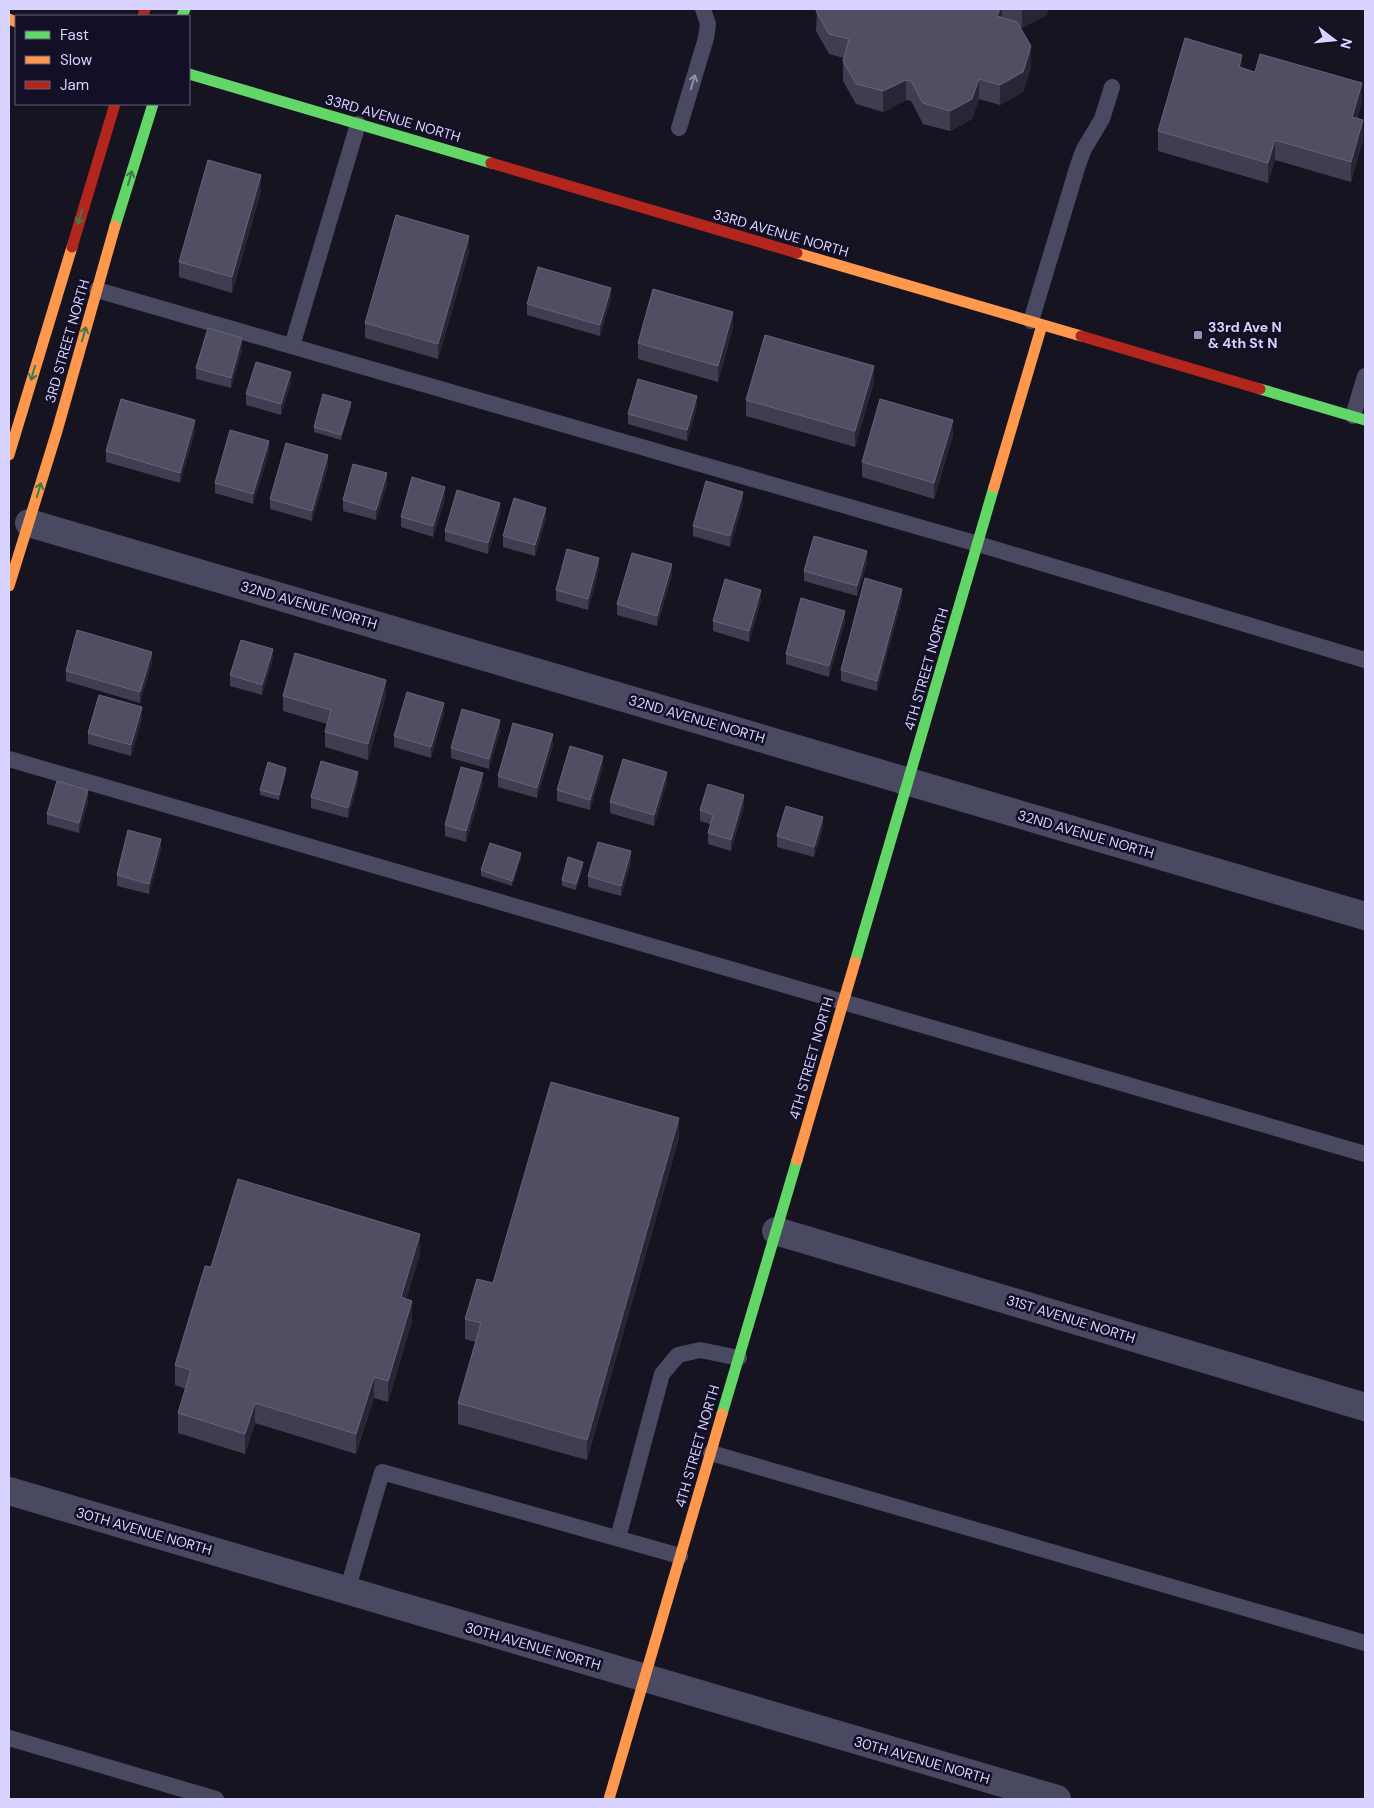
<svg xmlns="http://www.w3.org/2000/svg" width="1374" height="1808" font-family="'DM Sans',sans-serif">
  <rect width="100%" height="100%" fill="#161421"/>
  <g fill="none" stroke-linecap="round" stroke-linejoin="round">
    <!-- lane -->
    <g stroke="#4a4962" stroke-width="16">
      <path d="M679,128L706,38L708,24L703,9"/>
      <path d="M97,290L978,544L1365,660"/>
      <path d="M1031,321L1078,165L1084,149L1102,119L1112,87"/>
      <path d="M292,346L358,124"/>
      <path d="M1353,416L1365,376"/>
      <path d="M9,759L1365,1154"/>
      <path d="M711,1453L1365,1643"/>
      <path d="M618,1538L662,1374L678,1355L700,1350L739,1358"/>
      <path d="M347,1591L382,1472L680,1556"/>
      <path d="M9,1738L216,1799"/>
    </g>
    <!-- street -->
    <g stroke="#4a4962" stroke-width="28">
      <path d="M29,523L1365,916"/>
      <path d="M776,1231L1365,1407"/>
      <path d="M9,1491L1057,1799"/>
    </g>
    <!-- fast -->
    <g stroke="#63d668" stroke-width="11">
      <path d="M182,16L185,9"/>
      <path d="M189,74L491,163"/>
      <path d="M115,226L153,104"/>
      <path d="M1260,389L1365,420"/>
      <path d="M855,962L994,487"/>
      <path d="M722,1414L797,1160"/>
    </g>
    <!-- slow -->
    <g stroke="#ff974d" stroke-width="11">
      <path d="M9,19L16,22"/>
      <path d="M797,253L1081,336"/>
      <path d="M9,455L72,247"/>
      <path d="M994,487L1042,325"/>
      <path d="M9,586L57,431L115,226"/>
      <path d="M797,1160L855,962"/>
      <path d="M609,1799L722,1414"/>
    </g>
    <!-- jam -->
    <g stroke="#b3261e" stroke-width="11">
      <path d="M143,16L145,9"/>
      <path d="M491,163L797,253"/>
      <path d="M72,247L115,104"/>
      <path d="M1081,336L1260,389"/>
    </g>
  </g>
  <!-- wall -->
  <g fill="#403d50">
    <path d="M817,9H1048L1047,15L1022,28L1020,27L1031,67L1023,92L1000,105L979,99L972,119L950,131L923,124L911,101L906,100L883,112L856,104L843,81V61L844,58L829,54L816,31Z"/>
    <path d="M1242,68L1362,103L1357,118L1363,140L1351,182L1275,160L1268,183L1158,151V131Z"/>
    <path d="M261,191L232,293L179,277V262Z"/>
    <path d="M469,252L438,359L365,338V323Z"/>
    <path d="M611,298L600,336L527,315V304Z"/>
    <path d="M733,327L718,382L638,359V343Z"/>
    <path d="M242,349L231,388L196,379V368Z"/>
    <path d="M291,382L281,415L246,405V394Z"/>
    <path d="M874,382L855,447L746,416V400Z"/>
    <path d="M697,406L687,441L628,424V414Z"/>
    <path d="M351,407L341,440L314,432V427Z"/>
    <path d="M195,431L180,483L106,462V451Z"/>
    <path d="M953,435L934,499L862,477V462Z"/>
    <path d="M269,452L253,504L215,493V483Z"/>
    <path d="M328,466L312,521L270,509V499Z"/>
    <path d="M387,484L376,520L343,511V500Z"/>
    <path d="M445,498L433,537L401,527V517Z"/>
    <path d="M743,503L730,547L693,536V526Z"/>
    <path d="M500,513L488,554L445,541V531Z"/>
    <path d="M546,518L535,556L503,547V536Z"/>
    <path d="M867,562L857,596L804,581V571Z"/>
    <path d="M599,569L588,610L556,601V590Z"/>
    <path d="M672,575L657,626L617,615V604Z"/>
    <path d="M902,599L877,691L841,681V670Z"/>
    <path d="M761,600L749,642L713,631V621Z"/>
    <path d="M845,621L829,677L786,664V654Z"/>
    <path d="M273,659L262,695L230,686V675Z"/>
    <path d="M152,662L140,703L66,681V671Z"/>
    <path d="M386,695L368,760L325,747V732L327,724L283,711V696Z"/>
    <path d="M444,713L431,758L394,747V736Z"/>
    <path d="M142,718L131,756L88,744V733Z"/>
    <path d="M500,731L489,769L451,758V748Z"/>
    <path d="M553,745L537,798L498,787V776Z"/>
    <path d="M603,766L590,810L557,801V790Z"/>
    <path d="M286,773L279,800L260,795V790Z"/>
    <path d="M358,782L348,818L311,808V797Z"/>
    <path d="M667,782L654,826L610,813V802Z"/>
    <path d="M483,784L466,842L445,836V825Z"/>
    <path d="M88,801L79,833L47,824V814Z"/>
    <path d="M744,806L731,851L708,844V833L710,824L700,821V810Z"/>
    <path d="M823,827L814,857L777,847V836Z"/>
    <path d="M161,849L149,894L117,886V875Z"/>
    <path d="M521,858L512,886L481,876V870Z"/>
    <path d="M631,862L621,896L588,887V876Z"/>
    <path d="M583,867L576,890L562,886V880Z"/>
    <path d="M679,1138L587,1460L458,1424V1403L476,1342L465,1339V1319L493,1283Z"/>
    <path d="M420,1254L406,1299L412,1321L388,1402L374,1398L356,1454L255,1423L245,1454L178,1433V1413L186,1389L175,1385V1365L211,1267Z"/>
  </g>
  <!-- shaded-wall -->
  <g fill="#282635">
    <path d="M1000,9H1002V22L997,16Z"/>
    <path d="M1022,9H1048L1047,15L1022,28Z"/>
    <path d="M1031,46V67L1023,92L1000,105V85Z"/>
    <path d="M1242,55V75L1239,67Z"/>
    <path d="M979,79V99L972,119L950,131V111Z"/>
    <path d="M906,80V100L883,112V91Z"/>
    <path d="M1362,83V103L1352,137V117Z"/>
    <path d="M1363,120V140L1351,182V162Z"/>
    <path d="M1275,140V160L1268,183V163Z"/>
    <path d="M261,175V191L232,293V277Z"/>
    <path d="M469,236V252L438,359V344Z"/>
    <path d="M611,288V298L600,336V325Z"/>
    <path d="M733,312V327L718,382V366Z"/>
    <path d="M242,338V349L231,388V378Z"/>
    <path d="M874,366V382L855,447V431Z"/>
    <path d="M291,372V382L281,415V404Z"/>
    <path d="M697,396V406L687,441V430Z"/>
    <path d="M351,402V407L341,440V435Z"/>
    <path d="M195,420V431L180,483V473Z"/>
    <path d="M953,420V435L934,499V483Z"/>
    <path d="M269,441V452L253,504V494Z"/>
    <path d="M328,455V466L312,521V511Z"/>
    <path d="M387,473V484L376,520V510Z"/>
    <path d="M445,487V498L433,537V526Z"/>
    <path d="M743,492V503L730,547V536Z"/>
    <path d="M500,503V513L488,554V543Z"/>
    <path d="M546,508V518L535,556V545Z"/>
    <path d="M867,551V562L857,596V586Z"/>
    <path d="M599,558V569L588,610V599Z"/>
    <path d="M672,564V575L657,626V616Z"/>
    <path d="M902,589V599L877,691V681Z"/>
    <path d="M761,590V600L749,642V631Z"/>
    <path d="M845,611V621L829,677V666Z"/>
    <path d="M273,649V659L262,695V685Z"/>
    <path d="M152,652V662L140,703V692Z"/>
    <path d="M386,680V695L368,760V744Z"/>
    <path d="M444,703V713L431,758V747Z"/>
    <path d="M142,707V718L131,756V745Z"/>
    <path d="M500,720V731L489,769V759Z"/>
    <path d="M553,734V745L537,798V788Z"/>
    <path d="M603,756V766L590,810V800Z"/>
    <path d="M286,768V773L279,800V795Z"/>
    <path d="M358,772V782L348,818V808Z"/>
    <path d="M667,772V782L654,826V815Z"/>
    <path d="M483,773V784L466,842V831Z"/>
    <path d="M88,790V801L79,833V823Z"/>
    <path d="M744,795V806L731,851V840Z"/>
    <path d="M823,817V827L814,857V847Z"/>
    <path d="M161,839V849L149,894V884Z"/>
    <path d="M631,851V862L621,896V886Z"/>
    <path d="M521,853V858L512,886V881Z"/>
    <path d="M583,862V867L576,890V884Z"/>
    <path d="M679,1118V1138L587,1460V1440Z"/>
    <path d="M420,1234V1254L401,1318V1297Z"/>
    <path d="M412,1301V1321L388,1402V1381Z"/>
    <path d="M374,1377V1398L356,1454V1434Z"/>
    <path d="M255,1403V1423L245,1454V1434Z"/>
  </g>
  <!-- building -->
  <g fill="#504e63" stroke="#66637b">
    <path d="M817,9H1000L997,16L1017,22L1031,46L1023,72L1000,85L979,79L972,99L950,111L923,103L911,81L906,80L883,91L856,84L843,61L849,39L829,34L816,11Z"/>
    <path d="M1185,38L1242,55L1239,67L1255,72L1260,54L1362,83L1352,117L1363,120L1351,162L1275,140L1268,163L1158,131Z"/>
    <path d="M208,160L261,175L232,277L179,262Z"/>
    <path d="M396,215L469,236L438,344L365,323Z"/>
    <path d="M538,267L611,288L600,325L527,304Z"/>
    <path d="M653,289L733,312L718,366L638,343Z"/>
    <path d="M208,328L242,338L231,378L196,368Z"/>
    <path d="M765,335L874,366L855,431L746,400Z"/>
    <path d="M256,362L291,372L281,404L246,394Z"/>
    <path d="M638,379L697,396L687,430L628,414Z"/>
    <path d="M323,394L351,402L341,435L314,427Z"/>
    <path d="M121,399L195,420L180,473L106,451Z"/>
    <path d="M880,399L953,420L934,483L862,462Z"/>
    <path d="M230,430L269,441L253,494L215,483Z"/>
    <path d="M286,443L328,455L312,511L270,499Z"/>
    <path d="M353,464L387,473L376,510L343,500Z"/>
    <path d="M412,477L445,487L433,526L401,517Z"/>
    <path d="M706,481L743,492L730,536L693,526Z"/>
    <path d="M457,490L500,503L488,543L445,531Z"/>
    <path d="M514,498L546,508L535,545L503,536Z"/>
    <path d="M814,536L867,551L857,586L804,571Z"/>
    <path d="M567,549L599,558L588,599L556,590Z"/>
    <path d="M632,553L672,564L657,616L617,604Z"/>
    <path d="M865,578L902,589L877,681L841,670Z"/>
    <path d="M725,579L761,590L749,631L713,621Z"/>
    <path d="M801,598L845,611L829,666L786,654Z"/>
    <path d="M77,630L152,652L140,692L66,671Z"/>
    <path d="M241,640L273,649L262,685L230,675Z"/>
    <path d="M295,653L386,680L368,744L325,732L331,710L283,696Z"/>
    <path d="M407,692L444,703L431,747L394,736Z"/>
    <path d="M99,695L142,707L131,745L88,733Z"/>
    <path d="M462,709L500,720L489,759L451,748Z"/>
    <path d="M513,723L553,734L537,788L498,776Z"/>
    <path d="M570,746L603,756L590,800L557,790Z"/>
    <path d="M623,759L667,772L654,815L610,802Z"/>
    <path d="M321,761L358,772L348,808L311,797Z"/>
    <path d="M268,762L286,768L279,795L260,790Z"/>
    <path d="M461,767L483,773L466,831L445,825Z"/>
    <path d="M57,781L88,790L79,823L47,814Z"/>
    <path d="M708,784L744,795L731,840L708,833L713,815L700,810Z"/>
    <path d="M786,806L823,817L814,847L777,836Z"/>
    <path d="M128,830L161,839L149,884L117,875Z"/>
    <path d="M598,842L631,851L621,886L588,876Z"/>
    <path d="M490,843L521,853L512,881L481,870Z"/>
    <path d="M568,857L583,862L576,884L562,880Z"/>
    <path d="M551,1082L679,1118L587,1440L458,1403L481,1323L465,1319L477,1279L493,1283Z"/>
    <path d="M238,1179L420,1234L401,1297L412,1301L388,1381L374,1377L356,1434L255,1403L245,1434L178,1413L191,1370L175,1365L205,1266L211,1267Z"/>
  </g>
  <!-- one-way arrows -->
  <defs><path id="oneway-shaft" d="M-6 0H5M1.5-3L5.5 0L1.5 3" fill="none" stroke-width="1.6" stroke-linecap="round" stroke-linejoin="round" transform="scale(1.25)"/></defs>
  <use stroke="#928eb0" href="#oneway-shaft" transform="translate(693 82) rotate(-73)"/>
  <g stroke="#3f7c4a">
    <use href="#oneway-shaft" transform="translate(130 178) rotate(-74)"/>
    <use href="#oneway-shaft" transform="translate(80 217) rotate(107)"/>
    <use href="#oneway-shaft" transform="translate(84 334) rotate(-74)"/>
    <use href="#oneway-shaft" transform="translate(33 373) rotate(106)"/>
    <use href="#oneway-shaft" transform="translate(39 490) rotate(-73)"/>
  </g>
  <!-- markers -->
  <rect fill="#9591b1" stroke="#130f26" stroke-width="2" x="1193" y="330" width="10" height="10" rx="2.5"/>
  <g text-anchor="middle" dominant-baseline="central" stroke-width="5" stroke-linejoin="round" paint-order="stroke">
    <!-- street labels -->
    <g font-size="14" fill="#d9d4ff" stroke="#130f26">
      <text transform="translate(393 118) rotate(16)">33RD AVENUE NORTH</text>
      <text transform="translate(781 233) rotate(16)">33RD AVENUE NORTH</text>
      <text transform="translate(67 341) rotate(-74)">3RD STREET NORTH</text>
      <text transform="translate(309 605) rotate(16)">32ND AVENUE NORTH</text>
      <text transform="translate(926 669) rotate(-74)">4TH STREET NORTH</text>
      <text transform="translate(697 719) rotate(16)">32ND AVENUE NORTH</text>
      <text transform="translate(1086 834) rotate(16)">32ND AVENUE NORTH</text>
      <text transform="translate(811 1058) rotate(-74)">4TH STREET NORTH</text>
      <text transform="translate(1071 1319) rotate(17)">31ST AVENUE NORTH</text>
      <text transform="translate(697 1446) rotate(-74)">4TH STREET NORTH</text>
      <text transform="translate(144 1531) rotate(16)">30TH AVENUE NORTH</text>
      <text transform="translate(533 1646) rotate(16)">30TH AVENUE NORTH</text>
      <text transform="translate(922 1760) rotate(16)">30TH AVENUE NORTH</text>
    </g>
    <!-- poi labels -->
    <g font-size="14" font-weight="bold" fill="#d9d4ff" stroke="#130f26" text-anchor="start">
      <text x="1208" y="327">33rd Ave N<tspan x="1208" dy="16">&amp; 4th St N</tspan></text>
    </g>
  </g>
  <!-- border -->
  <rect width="1374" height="1808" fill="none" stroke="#d9d4ff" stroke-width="20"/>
  <!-- legend -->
  <rect x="15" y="15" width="175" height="90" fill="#130f26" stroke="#625e7d"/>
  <rect x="25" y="31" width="25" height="8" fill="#63d668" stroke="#625e7d"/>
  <text x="60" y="40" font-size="15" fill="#d9d4ff">Fast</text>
  <rect x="25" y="56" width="25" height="8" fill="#ff974d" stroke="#625e7d"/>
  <text x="60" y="65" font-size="15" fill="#d9d4ff">Slow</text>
  <rect x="25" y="81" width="25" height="8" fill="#b3261e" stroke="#625e7d"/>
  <text x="60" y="90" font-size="15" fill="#d9d4ff">Jam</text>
  <!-- north arrow -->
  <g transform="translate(1334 40) rotate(106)" stroke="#130f26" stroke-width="4" paint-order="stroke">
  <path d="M0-4L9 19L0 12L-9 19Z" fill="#d9d4ff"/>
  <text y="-8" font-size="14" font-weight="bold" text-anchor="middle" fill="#d9d4ff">N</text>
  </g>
</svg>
